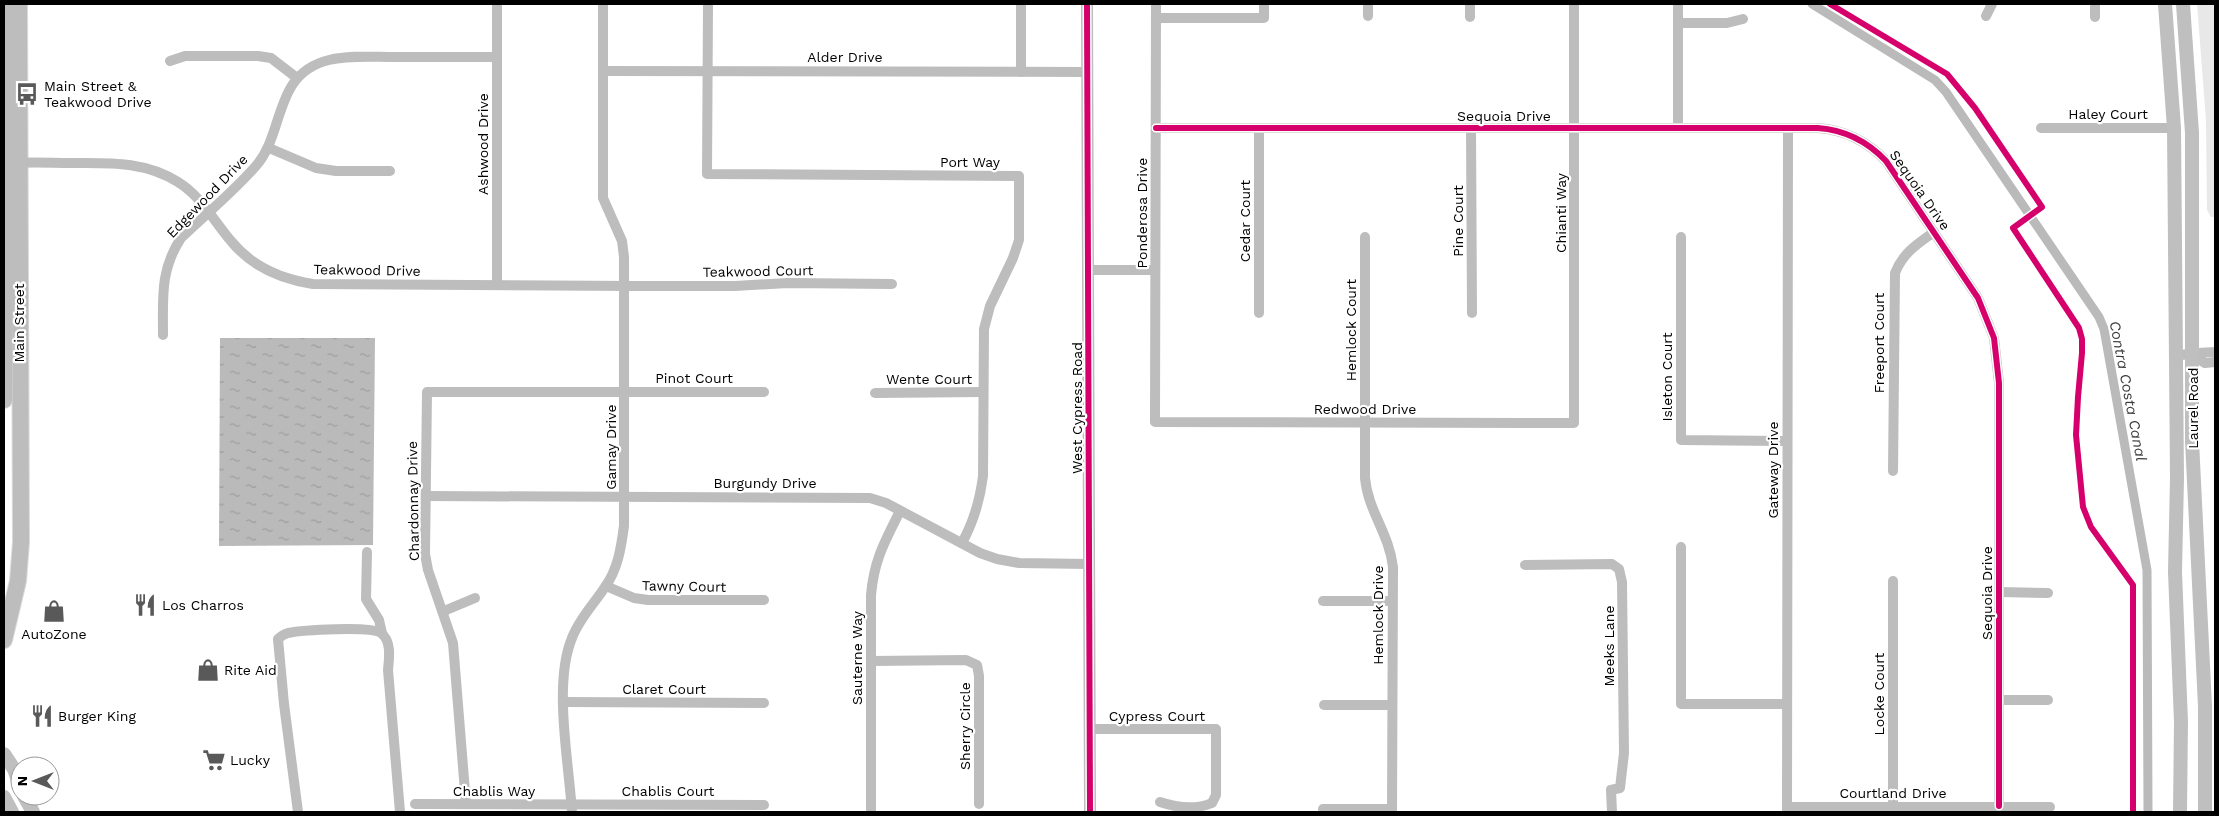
<svg xmlns="http://www.w3.org/2000/svg" width="2219" height="816" font-family="'Work Sans',sans-serif">
  <defs>
    <pattern id="water-ripples" width="26" height="14" patternUnits="userSpaceOnUse" patternTransform="scale(1.25)"><rect width="26" height="14" fill="#bababa"/><path d="M2 4q2-2 4 0t4 0M15 11q2-2 4 0t4 0" fill="none" stroke="#9e9e9e"/></pattern>
  </defs>
  <rect width="100%" height="100%" fill="#fff"/>
  <!-- green -->
  <path fill="#e8e8e8" d="M2197,4H2215V217H2211L2207,210L2206,120Z"/>
  <!-- water -->
  <path fill="url(#water-ripples)" d="M220,338H375L373,545L219,546Z"/>
  <g fill="none" stroke-linecap="round" stroke-linejoin="round">
    <!-- canal -->
    <path stroke="#bababa" stroke-width="9" d="M1812,4L1935,80L1946,92L2099,317L2104,329L2147,570L2148,812"/>
    <defs>
      <g id="primary">
        <path d="M4,400V4"/>
        <path d="M4,640L18,581L21,542L19,4"/>
      </g>
    </defs>
    <!-- primary casing -->
    <use href="#primary" stroke="#dbdbdb" stroke-width="18"/>
    <!-- minor -->
    <g stroke="#bdbdbd" stroke-width="10">
      <path d="M708,4L707,174L1019,176V240L1013,258L990,306L984,329L983,476C980,500 974,521 962,543"/>
      <path d="M1021,4V72"/>
      <path d="M1156,4L1155,422L1574,423V4"/>
      <path d="M1368,4V16"/>
      <path d="M1470,4V17"/>
      <path d="M1986,16L1992,4"/>
      <path d="M2095,17V4"/>
      <path d="M1156,18H1264V4"/>
      <path d="M1678,23H1727L1743,19"/>
      <path d="M170,61L185,56H258L271,58L297,78"/>
      <path d="M603,71L1088,72"/>
      <path d="M1156,128H1818C1846,130 1867,141 1886,161L1978,298L1994,338L1999,383V806"/>
      <path d="M1471,128L1472,313"/>
      <path d="M1678,128V4"/>
      <path d="M2041,128H2174"/>
      <path d="M269,148L316,168L336,171H390"/>
      <path d="M14,163C33,162 53,163 72,163C109,163 145,161 178,182C202,197 213,220 231,241C252,267 280,279 313,284L635,286H735L788,283L892,284"/>
      <path d="M1365,237V478C1368,511 1389,533 1393,567L1392,812"/>
      <path d="M1681,237V440L1787,441"/>
      <path d="M1089,270H1155"/>
      <path d="M497,284V4"/>
      <path d="M1259,313V128"/>
      <path d="M163,335C163,298 160,270 181,238C205,215 232,193 255,167C286,133 272,74 329,60C350,55 373,57 394,57C428,57 463,57 497,57"/>
      <path d="M2176,355C2189,355 2202,352 2215,352"/>
      <path d="M2193,355L2205,363L2215,362"/>
      <path d="M875,393L983,392"/>
      <path d="M1893,471L1895,273C1903,253 1917,244 1934,232"/>
      <path d="M426,496L870,498L886,503L980,553L997,559L1019,563L1090,564"/>
      <path d="M1681,547V704H1787"/>
      <path d="M367,552L366,599L379,620L382,633"/>
      <path d="M1525,565L1612,564L1619,569L1622,582L1624,753L1620,788L1611,790L1612,812"/>
      <path d="M1893,581V807"/>
      <path d="M606,586L634,598L648,600H764"/>
      <path d="M1999,592L2048,593"/>
      <path d="M1323,601H1392"/>
      <path d="M444,611L475,598"/>
      <path d="M871,661L966,660L977,665L979,676V804"/>
      <path d="M1999,700H2048"/>
      <path d="M564,702L764,703"/>
      <path d="M1324,705H1392"/>
      <path d="M1090,729H1216V795L1212,803C1195,810 1178,808 1160,802"/>
      <path d="M415,804L764,805"/>
      <path d="M466,804L453,643L428,570L425,554L427,392H764"/>
      <path d="M1787,807H2050"/>
      <path d="M1323,809H1392"/>
      <path d="M298,812L284,704L278,639C281,636 284,634 288,633C302,630 371,626 381,633C392,641 389,659 388,670L400,812"/>
      <path d="M572,812C569,763 553,683 572,638C579,619 594,604 605,587C618,569 621,548 624,526V257L622,241L603,198V4"/>
      <path d="M871,812V595C874,560 885,541 900,511"/>
      <path d="M1787,812L1788,128"/>
    </g>
    <!-- tertiary -->
    <path stroke="#bdbdbd" stroke-width="12" d="M1087,4L1090,812"/>
    <!-- secondary -->
    <g stroke="#bfbfbf" stroke-width="14">
      <path d="M2165,4L2174,128L2177,478L2175,572L2181,722L2180,812"/>
      <path d="M2183,4L2192,133V441L2205,706V812"/>
      <path d="M4,754L14,769L20,786"/>
      <path d="M24,796L33,812"/>
      <path d="M4,797L12,812"/>
    </g>
    <!-- primary -->
    <use href="#primary" stroke="#bdbdbd" stroke-width="16"/>
    <defs>
      <g id="cycleway">
        <path d="M1087,4L1090,812"/>
        <path d="M1830,4L1947,74L1975,108L2042,207L2013,228L2079,328L2082,339V353L2078,397L2076,435L2083,507L2091,527L2133,585V812"/>
        <path d="M1156,128H1818C1846,130 1867,141 1886,161L1978,298L1994,338L1999,383V806"/>
      </g>
    </defs>
    <!-- cycleway casing -->
    <use href="#cycleway" stroke="#fff" stroke-width="9"/>
    <!-- cycleway -->
    <use href="#cycleway" stroke="#d6006c" stroke-width="6"/>
  </g>
  <!-- icons -->
  <defs>
    <symbol id="bus-bare" viewBox="-9 -9 18 18"><path d="M-5-6H5V4H4V6H2V4H-2V6H-4V4H-5ZM-3.5-4V0h7V-4ZM-3.5 1.2v1.5H-2V1.2ZM2 1.2v1.5H3.5V1.2Z" fill="#595959" stroke="#fff" stroke-width="2.5" paint-order="stroke"/></symbol>
    <symbol id="restaurant-bare" viewBox="-9 -9 18 18"><path d="M-5-6h1v4h1v-4h1v4h1v-4h1v5L-1.5 .5V6h-2V.5L-5-1ZM5-6V6H3V1.5H1.5Q1.5-4 5-6Z" fill="#595959" stroke="#fff" stroke-width="2.5" paint-order="stroke"/></symbol>
    <symbol id="shop-bare" viewBox="-9 -9 18 18"><path d="M-5-2.5h2.3a2.7 3.5 0 0 1 5.4 0H5L5.5 6h-11ZM-1.5-2.5h3a1.5 2.3 0 0 0-3 0Z" fill="#595959" stroke="#fff" stroke-width="2.5" paint-order="stroke"/></symbol>
    <symbol id="supermarket-bare" viewBox="-9 -9 18 18"><path d="M-6-5.5h2.5l.6 2H6L4.5 2H-2.5L-4.4-4H-6ZM-1.5 3.2a1.3 1.3 0 1 0 .1 0ZM3 3.2a1.3 1.3 0 1 0 .1 0Z" fill="#595959" stroke="#fff" stroke-width="2.5" paint-order="stroke"/></symbol>
  </defs>
  <g fill-rule="evenodd">
    <use href="#bus-bare" x="11" y="78" width="32" height="32"/>
    <use href="#restaurant-bare" x="129" y="589" width="32" height="32"/>
    <use href="#shop-bare" x="38" y="595" width="32" height="32"/>
    <use href="#shop-bare" x="192" y="654" width="32" height="32"/>
    <use href="#restaurant-bare" x="26" y="700" width="32" height="32"/>
    <use href="#supermarket-bare" x="198" y="744" width="32" height="32"/>
  </g>
  <g text-anchor="middle" dominant-baseline="central" stroke-width="4.5" stroke-linejoin="round" paint-order="stroke">
    <!-- street labels -->
    <g font-size="14" fill="#000" stroke="#fff">
      <text x="845" y="57">Alder Drive</text>
      <text x="2108" y="114">Haley Court</text>
      <text x="1504" y="116">Sequoia Drive</text>
      <text transform="translate(483 144) rotate(-90)">Ashwood Drive</text>
      <text x="970" y="162">Port Way</text>
      <text transform="translate(1920 190) rotate(55)">Sequoia Drive</text>
      <text transform="translate(207 196) rotate(-46)">Edgewood Drive</text>
      <text transform="translate(1142 213) rotate(-90)">Ponderosa Drive</text>
      <text transform="translate(1561 213) rotate(-90)">Chianti Way</text>
      <text transform="translate(1245 221) rotate(-90)">Cedar Court</text>
      <text transform="translate(1458 221) rotate(-90)">Pine Court</text>
      <text transform="translate(367 270) rotate(1)">Teakwood Drive</text>
      <text transform="translate(758 271) rotate(-1)">Teakwood Court</text>
      <text transform="translate(19 323) rotate(-90)">Main Street</text>
      <text transform="translate(1351 330) rotate(-90)">Hemlock Court</text>
      <text transform="translate(1879 343) rotate(-90)">Freeport Court</text>
      <text transform="translate(1667 377) rotate(-90)">Isleton Court</text>
      <text x="694" y="378">Pinot Court</text>
      <text x="929" y="379">Wente Court</text>
      <text transform="translate(1077 408) rotate(-90)">West Cypress Road</text>
      <text transform="translate(2193 408) rotate(-90)">Laurel Road</text>
      <text x="1365" y="409">Redwood Drive</text>
      <text transform="translate(611 447) rotate(-90)">Gamay Drive</text>
      <text transform="translate(1773 470) rotate(-90)">Gateway Drive</text>
      <text x="765" y="483">Burgundy Drive</text>
      <text transform="translate(413 501) rotate(-91)">Chardonnay Drive</text>
      <text transform="translate(684 586) rotate(1)">Tawny Court</text>
      <text transform="translate(1987 593) rotate(-90)">Sequoia Drive</text>
      <text transform="translate(1378 615) rotate(-90)">Hemlock Drive</text>
      <text transform="translate(1609 646) rotate(-90)">Meeks Lane</text>
      <text transform="translate(857 658) rotate(-90)">Sauterne Way</text>
      <text x="664" y="689">Claret Court</text>
      <text transform="translate(1879 694) rotate(-90)">Locke Court</text>
      <text x="1157" y="716">Cypress Court</text>
      <text transform="translate(965 726) rotate(-90)">Sherry Circle</text>
      <text x="494" y="791">Chablis Way</text>
      <text x="668" y="791">Chablis Court</text>
      <text x="1893" y="793">Courtland Drive</text>
    </g>
    <!-- poi labels -->
    <g font-size="14" fill="#000" stroke="#fff" text-anchor="start">
      <text x="44" y="86">Main Street &amp;<tspan x="44" dy="16">Teakwood Drive</tspan></text>
      <text x="162" y="605">Los Charros</text>
      <text x="54" y="634" text-anchor="middle">AutoZone</text>
      <text x="224" y="670">Rite Aid</text>
      <text x="58" y="716">Burger King</text>
      <text x="230" y="760">Lucky</text>
    </g>
    <!-- water labels -->
    <g font-size="15" font-style="italic" fill="#3d3d3d" stroke="#fff">
      <text transform="translate(2128 391) rotate(79)">Contra Costa Canal</text>
    </g>
  </g>
  <!-- border -->
  <rect width="2219" height="816" fill="none" stroke="#000000" stroke-width="10"/>
  <!-- north arrow -->
  <g transform="translate(35 781) rotate(270)"><circle r="24" fill="#ffffff" stroke="#999999"/>
  <path d="M0-4L9 19L0 12L-9 19Z" fill="#595959"/>
  <text y="-8" font-size="14" font-weight="bold" text-anchor="middle" fill="#000000">N</text>
  </g>
</svg>
